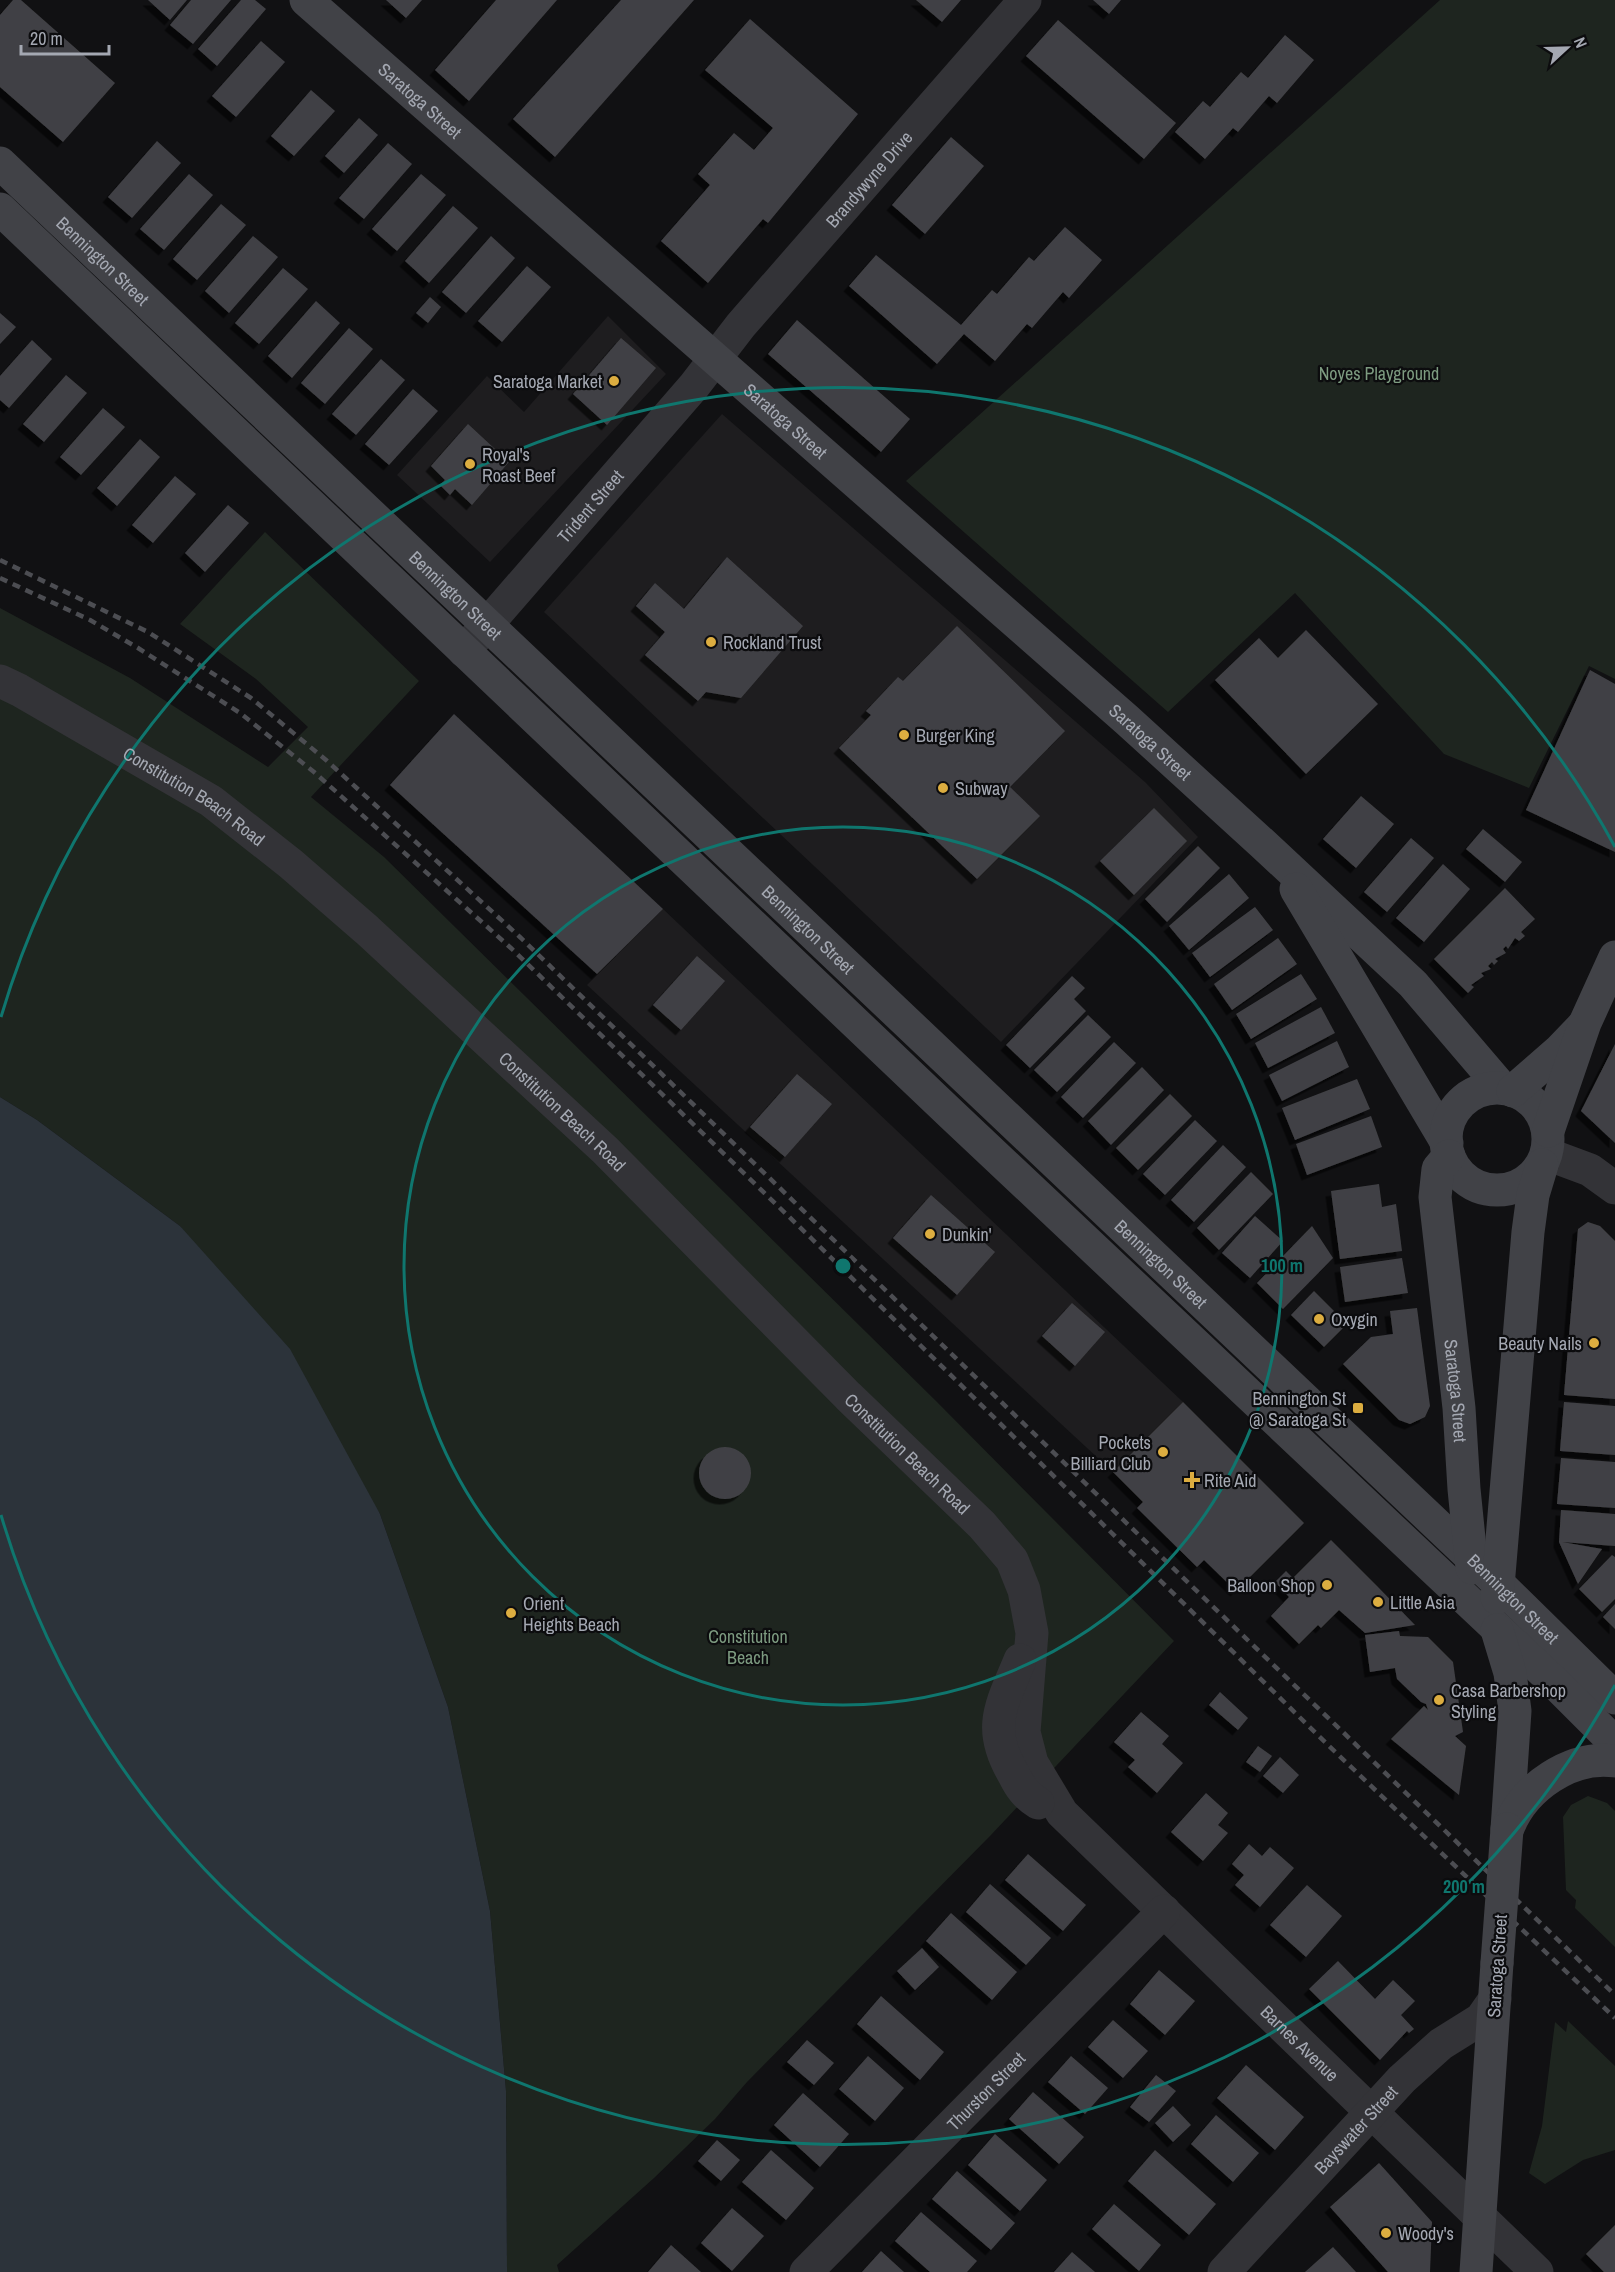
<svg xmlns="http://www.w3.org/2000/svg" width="1615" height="2272" font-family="'Archivo Narrow',sans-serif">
  <defs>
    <filter id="shadow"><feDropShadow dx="-5.5" dy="5.5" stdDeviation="0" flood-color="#0009"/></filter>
  </defs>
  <rect width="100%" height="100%" fill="#111113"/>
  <!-- built -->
  <g fill="#1e1d1f">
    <path d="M608,316L666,374L490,562L397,475L487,376L524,412Z"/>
    <path d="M722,414L1145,782L1198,837L1001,1042L544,612Z"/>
    <path d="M663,909L1183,1402L1113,1472L587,985Z"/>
  </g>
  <!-- green -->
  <g fill="#1e251f">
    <path d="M1440,0H1615V679L1589,666L1529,788L1444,754L1295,593L1168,712L906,481Z"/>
    <path d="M265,532L419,681L311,797L384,857L935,1400L1174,1641L990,1836L747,2082L715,2119L654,2178L557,2265L559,2272H507L506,2091L490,1911L448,1707L380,1514L180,1226L37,1120L0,1097V608L130,678L268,767L308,727L256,679L180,624Z"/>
    <path d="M1588,1796L1607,1803L1615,1811V1947L1575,1908L1576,1900L1566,1890L1563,1817L1571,1805Z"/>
    <path d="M1568,2021L1615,2066V2150L1583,2160L1545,2184L1529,2173L1542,2126L1555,2022L1566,2032Z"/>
  </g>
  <!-- water -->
  <path fill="#2c333a" d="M0,1097L37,1120L180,1226L290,1349L380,1514L448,1707L490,1911L506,2091L507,2272H0Z"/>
  <!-- building -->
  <g fill="#414145" filter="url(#shadow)">
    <path d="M13,0H21L115,83L63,142L0,87V15Z"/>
    <path d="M148,0H187L170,20Z"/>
    <path d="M191,0H231L193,44L170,25Z"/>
    <path d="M241,0H255L266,9L217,66L198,49Z"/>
    <path d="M386,0H422L406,18Z"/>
    <path d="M496,0H557L469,101L435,70Z"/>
    <path d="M621,0H694L555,157L513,119Z"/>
    <path d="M916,0H961L942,22Z"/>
    <path d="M1093,0H1121L1109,14Z"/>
    <path d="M750,19L858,114L768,223L763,219L708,283L661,241L710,185L698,174L734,133L754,150L773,128L705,70Z"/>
    <path d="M1058,20L1176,123L1144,159L1026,56Z"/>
    <path d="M1285,35L1314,60L1277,103L1269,96L1238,132L1233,128L1205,159L1175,132L1203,101L1210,107L1241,72L1248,78Z"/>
    <path d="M261,41L285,62L236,117L212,96Z"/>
    <path d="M311,90L335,111L294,156L271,136Z"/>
    <path d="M359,118L378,135L344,173L325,156Z"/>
    <path d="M951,137L984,166L925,234L892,205Z"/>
    <path d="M157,141L181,163L132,218L108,197Z"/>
    <path d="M388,143L412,164L364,219L339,198Z"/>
    <path d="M189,174L213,195L164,250L140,229Z"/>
    <path d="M421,174L446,195L397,251L372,229Z"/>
    <path d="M221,204L246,225L197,280L173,259Z"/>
    <path d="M453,206L478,228L429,283L405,261Z"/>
    <path d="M1065,227L1102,260L1069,298L1063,292L1032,328L1027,324L995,361L964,334L937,364L849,286L876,255L961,325L992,290L997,294L1029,257L1034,261Z"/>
    <path d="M253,236L278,257L229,313L205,291Z"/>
    <path d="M491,236L515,258L466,313L442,292Z"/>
    <path d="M527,266L551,287L502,342L478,321Z"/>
    <path d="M283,268L308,289L259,344L235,323Z"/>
    <path d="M430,297L441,307L428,323L416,313Z"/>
    <path d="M316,301L340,323L292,378L268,356Z"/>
    <path d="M0,313L16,327L0,344Z"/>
    <path d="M797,320L910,419L881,452L768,354Z"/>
    <path d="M349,328L373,349L325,404L301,383Z"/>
    <path d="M621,338L656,368L607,425L573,394Z"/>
    <path d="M32,340L52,359L9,408L0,400V376Z"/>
    <path d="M381,359L405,380L356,435L332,414Z"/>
    <path d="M66,375L87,393L44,442L23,424Z"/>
    <path d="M413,389L438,411L389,465L365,444Z"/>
    <path d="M103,408L125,427L81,475L60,457Z"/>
    <path d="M468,424L509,462L472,505L455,489L450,495L440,485L445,480L431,466Z"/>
    <path d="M140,439L160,457L117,506L97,488Z"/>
    <path d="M175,476L196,494L153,543L132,525Z"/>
    <path d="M228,505L249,523L205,572L185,553Z"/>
    <path d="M727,557L803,626L741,698L706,692L698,701L645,655L665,632L636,606L655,583L684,609Z"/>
    <path d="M957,626L1065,731L1010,787L1040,816L977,879L839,748L871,715L866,711L898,677L903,681Z"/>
    <path d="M1306,630L1378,704L1306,774L1215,680L1259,638L1278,658Z"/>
    <path d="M1590,670L1615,684V852L1526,810Z"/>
    <path d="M454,714L663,909L597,974L390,785Z"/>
    <path d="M1361,796L1394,824L1356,868L1323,839Z"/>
    <path d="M1154,808L1187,841L1134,895L1100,861Z"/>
    <path d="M1483,829L1522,862L1505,882L1466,849Z"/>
    <path d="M1411,838L1434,858L1387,912L1364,892Z"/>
    <path d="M1198,846L1220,868L1167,922L1145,899Z"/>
    <path d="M1443,864L1470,889L1424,942L1396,918Z"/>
    <path d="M1229,874L1249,898L1189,950L1169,926Z"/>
    <path d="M1505,888L1535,919L1521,932L1525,936L1519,941L1515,938L1508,949L1506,946L1503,949L1506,953L1495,959L1498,961L1494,965L1492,962L1488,966L1491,969L1481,973L1484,976L1471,985L1474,987L1468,993L1434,959Z"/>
    <path d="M1255,907L1273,930L1210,977L1192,953Z"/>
    <path d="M1278,938L1297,964L1232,1010L1214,984Z"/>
    <path d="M697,956L725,981L681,1030L653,1005Z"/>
    <path d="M1301,974L1317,999L1251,1039L1236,1014Z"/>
    <path d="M1072,976L1085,988L1074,999L1086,1011L1030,1068L1006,1045Z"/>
    <path d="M1321,1007L1335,1033L1268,1068L1255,1043Z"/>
    <path d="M1088,1015L1111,1037L1057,1092L1034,1070Z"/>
    <path d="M1337,1041L1349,1067L1282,1101L1269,1075Z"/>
    <path d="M1114,1042L1136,1063L1083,1118L1061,1097Z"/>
    <path d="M1615,1044V1143L1581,1111Z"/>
    <path d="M1142,1067L1164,1090L1111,1145L1088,1121Z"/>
    <path d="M797,1074L832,1104L785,1157L750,1127Z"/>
    <path d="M1357,1079L1370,1109L1295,1140L1282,1108Z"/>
    <path d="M1170,1094L1192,1116L1138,1170L1116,1148Z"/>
    <path d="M1371,1116L1382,1147L1307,1175L1296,1144Z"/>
    <path d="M1195,1120L1217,1141L1165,1195L1143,1174Z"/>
    <path d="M1223,1145L1246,1167L1194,1222L1171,1200Z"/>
    <path d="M1251,1172L1273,1194L1219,1250L1197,1228Z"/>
    <path d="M1379,1184L1382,1207L1396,1204L1402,1251L1340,1259L1331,1191Z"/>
    <path d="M931,1195L995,1252L957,1295L893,1238Z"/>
    <path d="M1255,1216L1283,1241L1250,1278L1222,1253Z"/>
    <path d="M1588,1222L1600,1226L1615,1241V1399L1564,1395L1578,1229Z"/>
    <path d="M1312,1226L1333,1258L1283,1309L1257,1283Z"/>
    <path d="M1402,1258L1408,1293L1345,1302L1340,1267Z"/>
    <path d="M1314,1291L1347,1324L1324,1347L1291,1315Z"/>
    <path d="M1072,1303L1105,1332L1075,1366L1042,1336Z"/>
    <path d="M1417,1308L1430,1406L1425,1417L1410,1424L1399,1420L1343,1364L1371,1337L1393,1334L1390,1311Z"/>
    <path d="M1183,1402L1304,1523L1236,1591L1204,1560L1197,1567L1137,1508L1143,1502L1113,1472Z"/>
    <path d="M1564,1402L1615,1406V1455L1560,1451Z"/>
    <circle cx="725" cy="1473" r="26"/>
    <path d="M1561,1458L1615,1462V1508L1557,1504Z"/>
    <path d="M1561,1510L1615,1514V1546L1562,1542L1602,1549L1578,1584L1559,1542Z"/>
    <path d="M1331,1540L1378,1587L1415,1625L1365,1633L1339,1610L1321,1628L1318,1625L1299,1644L1271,1616L1289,1597L1275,1582L1286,1571L1293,1578Z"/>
    <path d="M1612,1555L1615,1557V1599L1602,1612L1579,1589Z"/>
    <path d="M1615,1604V1629L1603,1617Z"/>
    <path d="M1399,1631L1400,1636L1428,1637L1453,1662L1463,1732L1455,1736L1466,1746L1459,1795L1391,1739L1424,1706L1428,1710L1426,1704L1421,1702L1397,1679L1395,1668L1370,1672L1365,1635Z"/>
    <path d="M1220,1692L1248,1718L1238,1730L1209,1705Z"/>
    <path d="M1141,1712L1169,1736L1162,1744L1183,1763L1157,1793L1128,1767L1135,1760L1114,1742Z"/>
    <path d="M1258,1746L1272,1756L1260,1772L1246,1762Z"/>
    <path d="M1280,1757L1299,1775L1283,1793L1263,1776Z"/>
    <path d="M1206,1793L1228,1813L1218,1825L1228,1833L1203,1861L1171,1832Z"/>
    <path d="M1249,1844L1262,1856L1270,1847L1294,1868L1260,1907L1235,1885L1244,1875L1232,1864Z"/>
    <path d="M1028,1854L1086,1905L1063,1931L1005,1880Z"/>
    <path d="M990,1884L1051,1938L1026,1965L966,1912Z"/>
    <path d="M1307,1885L1342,1916L1306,1957L1270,1925Z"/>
    <path d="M951,1913L1017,1972L992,2000L926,1941Z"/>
    <path d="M922,1948L939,1967L915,1990L897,1971Z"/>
    <path d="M1338,1961L1375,1999L1393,1980L1415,2001L1401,2015L1414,2029L1409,2033L1407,2031L1380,2060L1309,1989Z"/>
    <path d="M1159,1970L1195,2001L1165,2035L1130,2004Z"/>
    <path d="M881,1996L944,2052L920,2080L857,2024Z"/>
    <path d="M1113,2020L1148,2051L1123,2078L1088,2047Z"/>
    <path d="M807,2040L834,2063L814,2085L787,2062Z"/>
    <path d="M868,2056L904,2088L875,2121L839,2089Z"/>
    <path d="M1071,2056L1108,2088L1085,2114L1048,2082Z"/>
    <path d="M1246,2065L1304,2117L1275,2150L1217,2098Z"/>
    <path d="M1156,2075L1176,2091L1149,2122L1130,2107Z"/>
    <path d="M1033,2092L1084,2137L1059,2164L1009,2119Z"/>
    <path d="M803,2093L849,2134L820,2167L774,2125Z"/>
    <path d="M1173,2106L1191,2125L1173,2142L1155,2123Z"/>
    <path d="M1216,2115L1259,2153L1233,2182L1191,2144Z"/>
    <path d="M995,2134L1047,2180L1020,2211L968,2165Z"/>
    <path d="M717,2140L740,2160L721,2181L698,2161Z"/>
    <path d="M771,2150L814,2188L786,2220L742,2182Z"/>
    <path d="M1155,2150L1216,2204L1189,2235L1128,2181Z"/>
    <path d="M1379,2163L1432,2222L1430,2272H1388L1330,2207Z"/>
    <path d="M957,2171L1015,2223L991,2250L932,2199Z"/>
    <path d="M1114,2204L1161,2245L1139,2271L1092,2229Z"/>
    <path d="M732,2208L764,2236L732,2271L701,2243Z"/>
    <path d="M921,2212L977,2261L967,2272H930L895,2241Z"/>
    <path d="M1615,2225V2272H1604L1586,2254Z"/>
    <path d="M671,2245L701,2272H648Z"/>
    <path d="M1333,2247L1356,2272H1305Z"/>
    <path d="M881,2251L904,2272H862Z"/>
    <path d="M1072,2252L1095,2272H1054Z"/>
  </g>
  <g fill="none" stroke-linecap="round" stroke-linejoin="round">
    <!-- minor -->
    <g stroke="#333337" stroke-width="33">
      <path id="s1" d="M464,651L694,386L741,325L1025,0"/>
      <path id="s2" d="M0,681L19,690L211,801L291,864L367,930L605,1150L848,1396L982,1525L1012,1560L1024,1590L1032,1633L1024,1732L1032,1763L1062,1813L1537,2272"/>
      <path d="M1547,1154L1590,1170L1615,1188"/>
      <path d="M1020,1660C1001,1706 986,1728 1014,1775C1020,1787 1026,1796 1038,1803"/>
      <path id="s3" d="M806,2272L1164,1911"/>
      <path id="s4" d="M1224,2272L1402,2079L1441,2044L1481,2019L1495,1999"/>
    </g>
    <!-- secondary -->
    <g stroke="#414247" stroke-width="33">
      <path id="s5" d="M306,0L1127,720L1263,844L1413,984L1501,1087"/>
      <path id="s6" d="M0,163L1470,1556L1615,1698"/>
      <path d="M0,209L950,1113L1555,1683L1615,1743"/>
      <path d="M1296,889L1447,1143"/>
      <circle cx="1497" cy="1139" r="51"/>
      <path d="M1513,1091L1560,1050L1582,1027"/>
      <path d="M1548,1131L1585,1023L1615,957"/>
      <path id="s7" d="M1449,1156L1438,1169L1435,1197L1459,1408L1464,1489L1472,1568"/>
      <path d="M1497,1598L1528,1232L1533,1195L1542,1165"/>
      <path d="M1497,1630L1510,1673L1515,1711L1507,1829"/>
      <path d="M1508,1828C1524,1787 1571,1755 1615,1761"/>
      <path d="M1476,2272L1497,1963"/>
    </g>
    <!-- rail -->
    <g stroke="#4c4d52" stroke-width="4.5" stroke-dasharray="8 6" stroke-linecap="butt">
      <path d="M0,560L148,632L251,698L326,760L521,938L1615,1995"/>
      <path d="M0,578L90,620L138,648L240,713L314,772L512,949L812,1239L1329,1746L1615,2018"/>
    </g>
    <!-- secondary-bridge -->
    <path stroke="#414247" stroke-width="33" d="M1497,1963L1507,1829"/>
  </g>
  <!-- distance rings -->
  <g fill="none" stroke="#0f766e" stroke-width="3">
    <circle cx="843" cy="1266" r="439"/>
    <path d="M1615 1685A878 878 0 0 1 1 1515M1 1017A878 878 0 0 1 1615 847"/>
  </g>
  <!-- markers -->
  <g fill="#dcad40" stroke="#0c0c0e" stroke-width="2">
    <circle cx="614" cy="381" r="6"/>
    <circle cx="470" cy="464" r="6"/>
    <circle cx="711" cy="642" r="6"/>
    <circle cx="904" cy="735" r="6"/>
    <circle cx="943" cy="788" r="6"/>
    <circle cx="930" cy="1234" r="6"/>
    <circle cx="1319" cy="1319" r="6"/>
    <circle cx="1594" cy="1343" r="6"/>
    <rect x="1352" y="1402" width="12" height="12" rx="3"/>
    <circle cx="1163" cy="1452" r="6"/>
    <path d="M1189 1471h6v6h6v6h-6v6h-6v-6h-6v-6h6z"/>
    <circle cx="1327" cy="1585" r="6"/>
    <circle cx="1378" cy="1602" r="6"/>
    <circle cx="511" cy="1613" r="6"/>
    <circle cx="1439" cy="1700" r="6"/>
    <circle cx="1386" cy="2233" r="6"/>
  </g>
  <g text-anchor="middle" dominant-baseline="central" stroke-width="4.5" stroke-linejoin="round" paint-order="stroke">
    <!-- street labels -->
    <g font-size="18" fill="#a4a8b2" stroke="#0c0c0e">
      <text stroke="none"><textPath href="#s5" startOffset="152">Saratoga Street</textPath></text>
      <text stroke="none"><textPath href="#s1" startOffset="622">Brandywyne Drive</textPath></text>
      <text stroke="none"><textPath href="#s6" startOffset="142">Bennington Street</textPath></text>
      <text stroke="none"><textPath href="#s5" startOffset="638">Saratoga Street</textPath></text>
      <text stroke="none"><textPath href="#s1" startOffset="192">Trident Street</textPath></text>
      <text stroke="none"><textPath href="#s6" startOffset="628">Bennington Street</textPath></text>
      <text stroke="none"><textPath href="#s5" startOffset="1124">Saratoga Street</textPath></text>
      <text stroke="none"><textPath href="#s2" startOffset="226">Constitution Beach Road</textPath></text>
      <text stroke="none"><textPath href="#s6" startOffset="1114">Bennington Street</textPath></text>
      <text stroke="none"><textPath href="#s2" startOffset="712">Constitution Beach Road</textPath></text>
      <text stroke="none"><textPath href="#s6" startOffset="1600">Bennington Street</textPath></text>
      <text stroke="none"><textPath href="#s7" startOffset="240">Saratoga Street</textPath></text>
      <text stroke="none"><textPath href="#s2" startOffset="1198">Constitution Beach Road</textPath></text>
      <text stroke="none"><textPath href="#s6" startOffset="2086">Bennington Street</textPath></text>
      <text transform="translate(1497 1966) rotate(-86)">Saratoga Street</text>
      <text stroke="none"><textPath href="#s2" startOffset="1944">Barnes Avenue</textPath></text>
      <text stroke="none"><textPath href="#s3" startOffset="255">Thurston Street</textPath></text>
      <text stroke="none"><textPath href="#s4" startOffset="194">Bayswater Street</textPath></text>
    </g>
    <!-- park labels -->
    <g font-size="18" fill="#7d9b80" stroke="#0c0c0e">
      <text x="1379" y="373">Noyes Playground</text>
      <text x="748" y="1636">Constitution<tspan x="748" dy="21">Beach</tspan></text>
    </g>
    <!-- poi labels -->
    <g font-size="18" fill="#a4a8b2" stroke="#0c0c0e" text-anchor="start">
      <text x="602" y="381" text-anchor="end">Saratoga Market</text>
      <text x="482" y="454">Royal's<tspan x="482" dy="21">Roast Beef</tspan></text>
      <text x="723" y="642">Rockland Trust</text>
      <text x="916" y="735">Burger King</text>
      <text x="955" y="788">Subway</text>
      <text x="942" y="1234">Dunkin'</text>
      <text x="1331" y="1319">Oxygin</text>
      <text x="1582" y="1343" text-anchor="end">Beauty Nails</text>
      <text x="1346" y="1398" text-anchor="end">Bennington St<tspan x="1346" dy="21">@ Saratoga St</tspan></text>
      <text x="1151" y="1442" text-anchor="end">Pockets<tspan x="1151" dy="21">Billiard Club</tspan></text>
      <text x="1204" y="1480">Rite Aid</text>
      <text x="1315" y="1585" text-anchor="end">Balloon Shop</text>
      <text x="1390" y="1602">Little Asia</text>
      <text x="523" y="1603">Orient<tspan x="523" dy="21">Heights Beach</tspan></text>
      <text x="1451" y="1690">Casa Barbershop<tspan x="1451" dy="21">Styling</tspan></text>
      <text x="1398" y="2233">Woody's</text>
    </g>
  </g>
  <circle cx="843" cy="1266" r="9" fill="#0f766e" stroke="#0c0c0e" stroke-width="3"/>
  <g font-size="18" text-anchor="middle" font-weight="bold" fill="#0f766e" stroke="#0c0c0e" stroke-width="4.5" stroke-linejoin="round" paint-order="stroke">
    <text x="1282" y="1272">100 m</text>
    <text x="1464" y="1893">200 m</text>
  </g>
  <!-- north arrow -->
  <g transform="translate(1567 48) rotate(68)" stroke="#0c0c0e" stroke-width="4.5" paint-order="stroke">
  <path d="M0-4.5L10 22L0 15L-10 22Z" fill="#a4a8b2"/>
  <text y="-9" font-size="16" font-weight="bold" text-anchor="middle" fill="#a4a8b2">N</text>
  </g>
  <!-- scale -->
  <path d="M21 45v9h88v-9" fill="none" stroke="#a4a8b2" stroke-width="3"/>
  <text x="30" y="45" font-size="18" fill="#a4a8b2" stroke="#0c0c0e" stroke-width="4.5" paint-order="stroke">20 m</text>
</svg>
